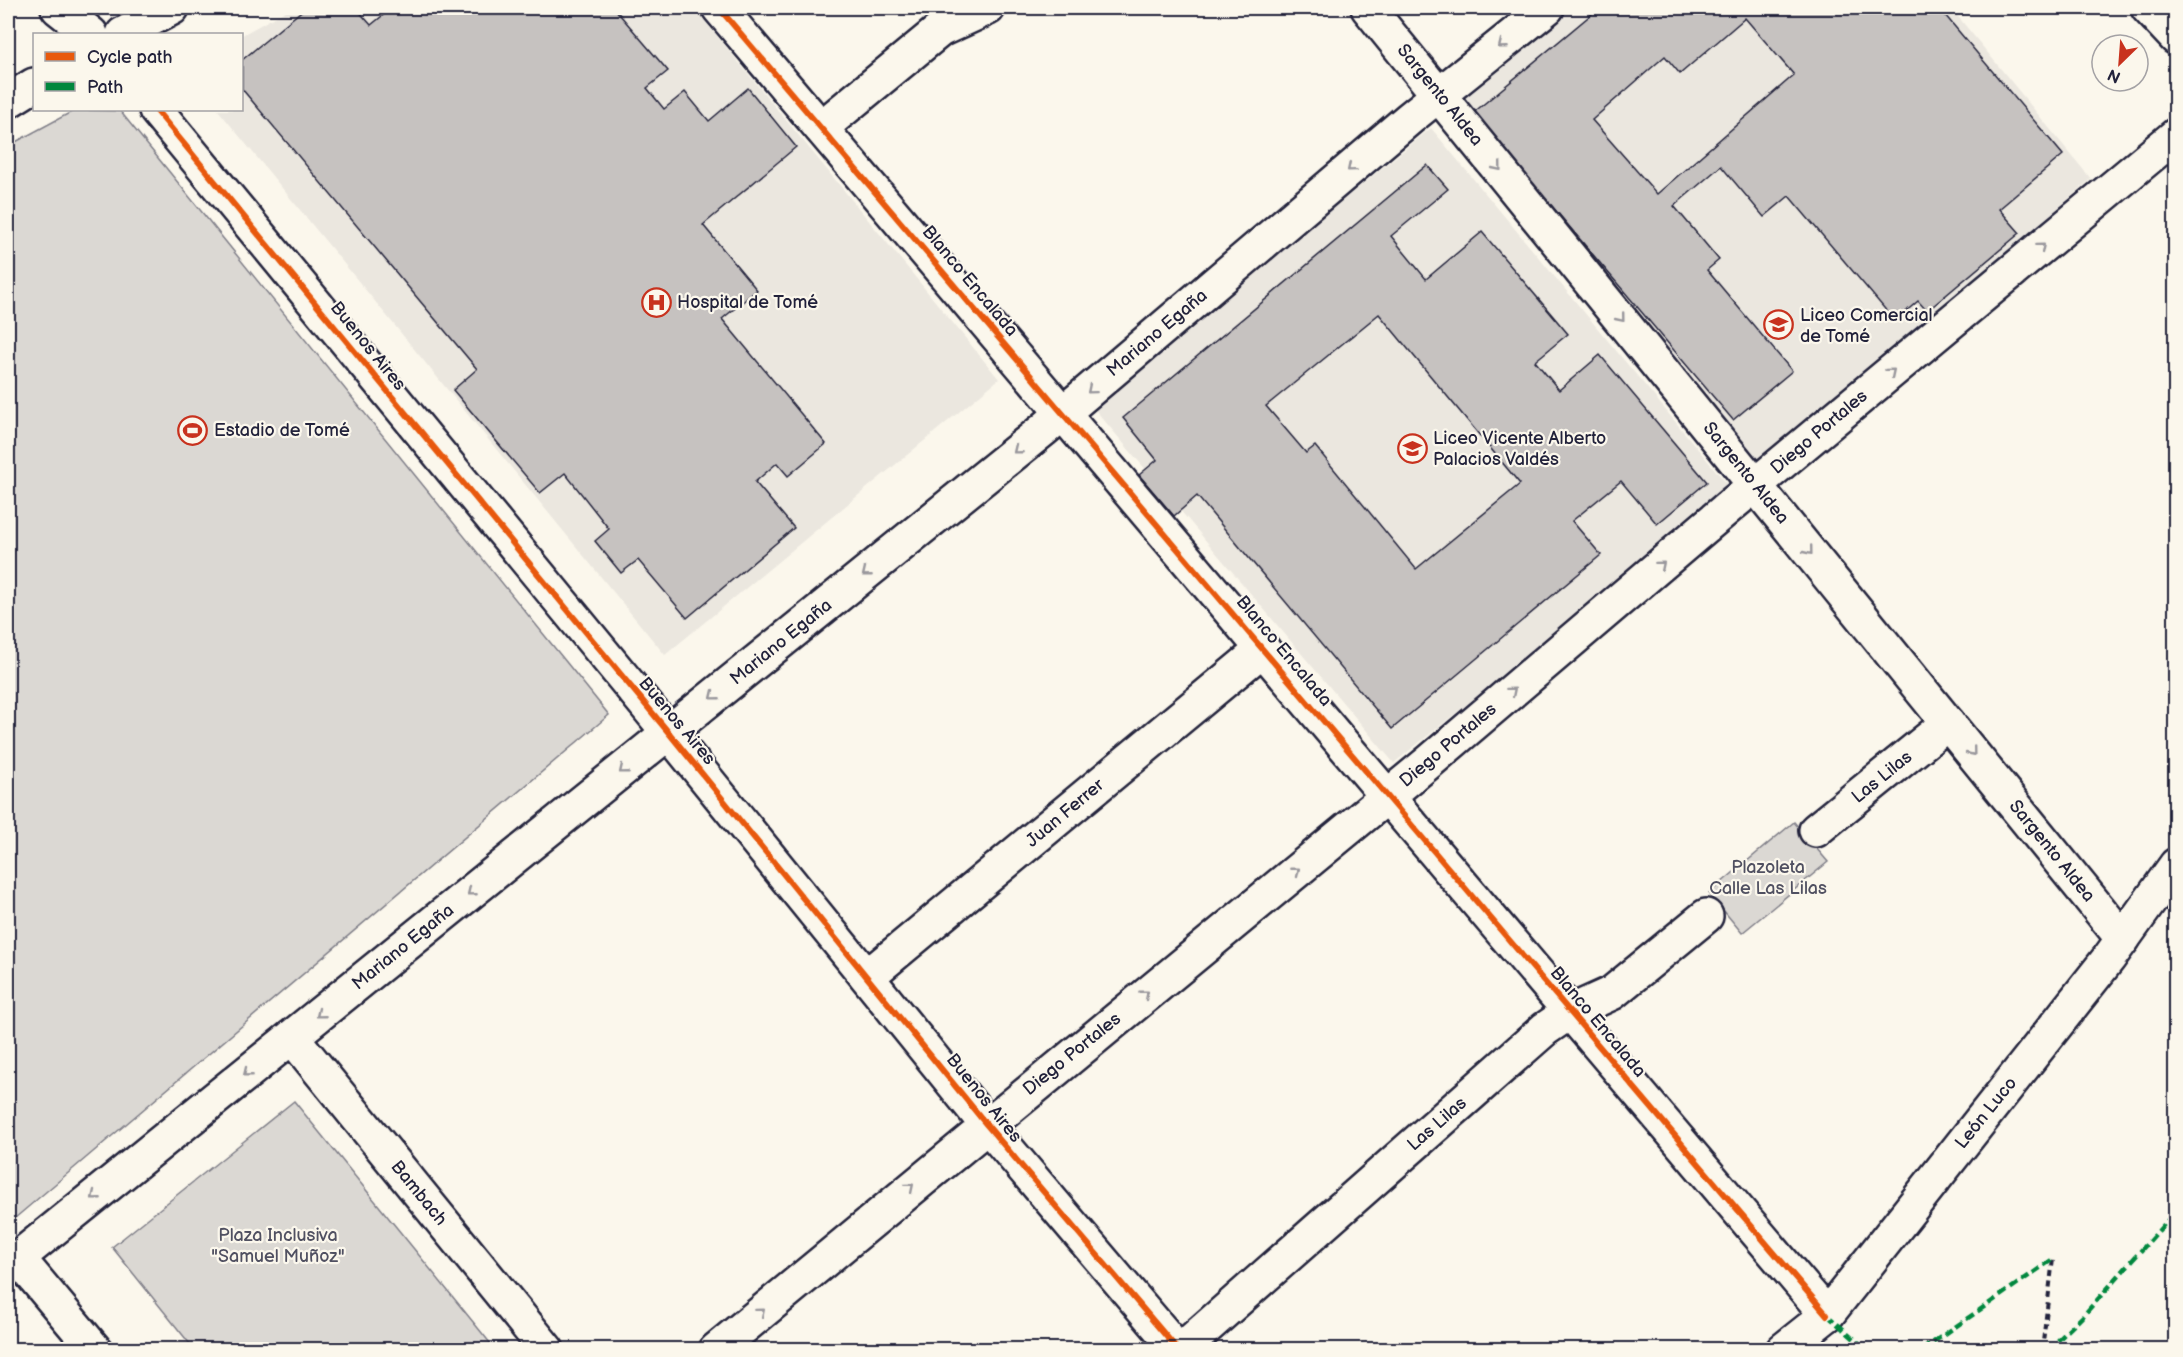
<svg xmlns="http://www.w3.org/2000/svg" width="2183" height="1357" font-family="'Balsamiq Sans',sans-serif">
  <rect width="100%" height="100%" fill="#fbf7ec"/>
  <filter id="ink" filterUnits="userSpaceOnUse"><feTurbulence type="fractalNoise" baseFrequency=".0167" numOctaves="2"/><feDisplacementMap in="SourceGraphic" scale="12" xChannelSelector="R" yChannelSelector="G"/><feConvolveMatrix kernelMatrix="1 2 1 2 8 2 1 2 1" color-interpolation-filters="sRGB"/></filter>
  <g filter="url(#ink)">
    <!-- built -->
    <g fill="#ebe7df">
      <path d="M291,8H694L999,379L665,655L218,110H242V35Z"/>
      <path d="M1566,8H1951L2091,179L1758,471L1444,102Z"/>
      <path d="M1431,128L1732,490L1394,763L1092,406Z"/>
    </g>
    <!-- green -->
    <g fill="#dbd8d3" stroke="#7e7d87" stroke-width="1.5">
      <path d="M75,110L120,111L609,715L8,1224V146Z"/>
      <path d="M1794,822L1828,862L1742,933L1709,893Z"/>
      <path d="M294,1101L495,1349H194L112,1247Z"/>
    </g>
    <!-- building -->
    <g fill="#c6c2c0" stroke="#22223b" stroke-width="1.5" fill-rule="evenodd">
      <path d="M305,8H356L371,25L392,8H614L668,71L647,88L664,109L685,92L709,121L748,88L796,147L703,225L757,290L722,319L826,444L788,476L777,463L755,482L794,528L687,618L638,560L621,573L595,541L609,529L565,473L540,493L453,390L477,369L242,89V60Z"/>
      <path d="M1599,8H1939L2063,155L1999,209L2020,233L1927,311L1918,301L1895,321L1789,196L1764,217L1721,166L1674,206L1719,260L1707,270L1792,371L1733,420L1473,113ZM1745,18L1794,75L1657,194L1592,120L1665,56L1680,74Z"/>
      <path d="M1427,165L1448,189L1391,236L1426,279L1482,232L1568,334L1535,361L1559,390L1600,355L1707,482L1657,524L1621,481L1572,521L1601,555L1392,729L1197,496L1174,516L1139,475L1157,460L1123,418ZM1379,314L1520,484L1416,569L1315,446L1306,453L1266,406Z"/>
    </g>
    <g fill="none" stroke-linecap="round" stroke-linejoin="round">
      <defs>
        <g id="minor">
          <path d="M2148,8L2176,38"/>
          <path d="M821,128L940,30L988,8"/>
          <path d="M1816,830L1948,723"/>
          <path d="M868,976L1263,649"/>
          <path d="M292,1037L547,1350"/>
          <path d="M18,1258L95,1350"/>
          <path d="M1181,1350L1545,1029L1570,1012L1612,993L1706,916"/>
        </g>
        <g id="tertiary">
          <path d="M58,8L91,34"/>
          <path d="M719,8L1827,1315"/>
          <path d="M1368,8L2123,939"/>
          <path d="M123,34L172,8"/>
          <path d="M8,101L34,85"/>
          <path d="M156,110L669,733L986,1124L1178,1350"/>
        </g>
        <g id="secondary">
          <path d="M8,1266L1043,430L1410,118L1547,8"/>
          <path d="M716,1350L1429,762L1731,505L2176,135"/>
          <path d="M1783,1350L1827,1315L2109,958L2176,865"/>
        </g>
      </defs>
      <!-- minor casing -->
      <use href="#minor" stroke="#22223b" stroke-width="38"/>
      <!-- tertiary casing -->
      <use href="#tertiary" stroke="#22223b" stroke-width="38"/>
      <!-- secondary casing -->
      <use href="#secondary" stroke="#22223b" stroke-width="38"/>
      <!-- path -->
      <path stroke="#22223b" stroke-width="4" stroke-dasharray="6 4.5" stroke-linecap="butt" d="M2042,1350L2053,1259"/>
      <!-- minor -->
      <use href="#minor" stroke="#fbf7ec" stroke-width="33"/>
      <!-- tertiary -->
      <use href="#tertiary" stroke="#fbf7ec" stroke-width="33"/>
      <!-- secondary -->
      <use href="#secondary" stroke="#fbf7ec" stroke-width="33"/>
      <!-- quiet -->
      <g stroke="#00873e" stroke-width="4.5" stroke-dasharray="9 4.5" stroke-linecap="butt">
        <path d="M1827,1315L1867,1350"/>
        <path d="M1922,1350L2053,1259"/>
        <path d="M2048,1350L2083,1316L2176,1211"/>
      </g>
      <defs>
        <g id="cycleway">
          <path d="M719,8L1827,1315"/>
          <path d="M156,110L669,733L986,1124L1178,1350"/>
        </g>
      </defs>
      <!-- cycleway casing -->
      <use href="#cycleway" stroke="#fbf7ec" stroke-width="10"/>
      <!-- cycleway -->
      <use href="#cycleway" stroke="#e8590c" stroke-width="6"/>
    </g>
    <!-- one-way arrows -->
    <defs><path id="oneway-chevron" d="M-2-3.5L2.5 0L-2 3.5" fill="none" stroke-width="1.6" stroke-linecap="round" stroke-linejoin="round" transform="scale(1.5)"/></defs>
    <g stroke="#99979c">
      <use href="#oneway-chevron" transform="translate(1502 45) rotate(141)"/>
      <use href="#oneway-chevron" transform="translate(1498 167) rotate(51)"/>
      <use href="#oneway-chevron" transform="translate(1351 168) rotate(140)"/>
      <use href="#oneway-chevron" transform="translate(2041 247) rotate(-40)"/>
      <use href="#oneway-chevron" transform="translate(1621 318) rotate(51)"/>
      <use href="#oneway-chevron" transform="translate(1891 372) rotate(-40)"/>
      <use href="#oneway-chevron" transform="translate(1091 390) rotate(140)"/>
      <use href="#oneway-chevron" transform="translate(1017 450) rotate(141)"/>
      <use href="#oneway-chevron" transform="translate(1809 551) rotate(51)"/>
      <use href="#oneway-chevron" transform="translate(1661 565) rotate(-40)"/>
      <use href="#oneway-chevron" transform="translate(866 573) rotate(141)"/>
      <use href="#oneway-chevron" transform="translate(1512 691) rotate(-40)"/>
      <use href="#oneway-chevron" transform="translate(714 696) rotate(141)"/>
      <use href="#oneway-chevron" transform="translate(1972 752) rotate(51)"/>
      <use href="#oneway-chevron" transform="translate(623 770) rotate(141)"/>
      <use href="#oneway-chevron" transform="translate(1296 871) rotate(-39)"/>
      <use href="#oneway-chevron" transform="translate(471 892) rotate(141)"/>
      <use href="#oneway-chevron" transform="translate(1145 994) rotate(-39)"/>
      <use href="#oneway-chevron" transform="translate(320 1014) rotate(141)"/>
      <use href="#oneway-chevron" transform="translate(247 1073) rotate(141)"/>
      <use href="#oneway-chevron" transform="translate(910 1187) rotate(-40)"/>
      <use href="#oneway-chevron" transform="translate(95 1196) rotate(141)"/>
      <use href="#oneway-chevron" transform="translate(761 1312) rotate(-40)"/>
    </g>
  </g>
  <!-- icons -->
  <defs>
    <symbol id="hospital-ring" viewBox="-11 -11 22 22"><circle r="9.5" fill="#fbf7ec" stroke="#c8321e" stroke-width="1.5"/><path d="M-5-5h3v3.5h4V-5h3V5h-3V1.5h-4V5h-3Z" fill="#c8321e"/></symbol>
    <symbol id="school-ring" viewBox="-11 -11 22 22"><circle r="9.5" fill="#fbf7ec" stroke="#c8321e" stroke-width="1.5"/><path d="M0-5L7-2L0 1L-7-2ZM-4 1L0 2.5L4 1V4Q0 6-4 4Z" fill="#c8321e"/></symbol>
    <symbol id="stadium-ring" viewBox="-11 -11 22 22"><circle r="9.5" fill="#fbf7ec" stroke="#c8321e" stroke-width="1.5"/><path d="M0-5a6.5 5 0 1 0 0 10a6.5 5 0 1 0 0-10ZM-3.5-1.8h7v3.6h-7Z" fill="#c8321e"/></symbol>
  </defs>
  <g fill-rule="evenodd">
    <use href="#hospital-ring" x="640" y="286" width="33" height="33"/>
    <use href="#school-ring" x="1762" y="308" width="33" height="33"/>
    <use href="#stadium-ring" x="176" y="414" width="33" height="33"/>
    <use href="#school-ring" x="1396" y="432" width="33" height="33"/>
  </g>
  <g text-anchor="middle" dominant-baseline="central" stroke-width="4.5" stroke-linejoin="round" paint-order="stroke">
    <!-- street labels -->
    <g font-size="18" fill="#22223b" stroke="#fbf7ec">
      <text transform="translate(1440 95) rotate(51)">Sargento Aldea</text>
      <text transform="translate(970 281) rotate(50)">Blanco Encalada</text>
      <text transform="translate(1157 333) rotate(-40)">Mariano Egaña</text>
      <text transform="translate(368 346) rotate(51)">Buenos Aires</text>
      <text transform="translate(1819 432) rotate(-40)">Diego Portales</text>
      <text transform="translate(1746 473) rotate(51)">Sargento Aldea</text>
      <text transform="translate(781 642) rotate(-39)">Mariano Egaña</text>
      <text transform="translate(1284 651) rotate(50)">Blanco Encalada</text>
      <text transform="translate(677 721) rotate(50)">Buenos Aires</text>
      <text transform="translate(1448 745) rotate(-40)">Diego Portales</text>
      <text transform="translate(1882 777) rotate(-39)">Las Lilas</text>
      <text transform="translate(1065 813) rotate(-40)">Juan Ferrer</text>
      <text transform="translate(2052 851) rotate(51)">Sargento Aldea</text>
      <text transform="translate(403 947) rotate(-39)">Mariano Egaña</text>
      <text transform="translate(1598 1022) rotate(50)">Blanco Encalada</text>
      <text transform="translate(1072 1054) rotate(-39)">Diego Portales</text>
      <text transform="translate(984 1098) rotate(51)">Buenos Aires</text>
      <text transform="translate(1986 1113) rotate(-51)">León Luco</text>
      <text transform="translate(1437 1124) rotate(-41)">Las Lilas</text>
      <text transform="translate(419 1193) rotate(51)">Bambach</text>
    </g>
    <!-- poi labels -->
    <g font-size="18" fill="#22223b" stroke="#fbf7ec" text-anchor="start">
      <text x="677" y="302">Hospital de Tomé</text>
      <text x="1800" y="315">Liceo Comercial<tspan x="1800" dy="21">de Tomé</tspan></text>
      <text x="214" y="430">Estadio de Tomé</text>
      <text x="1433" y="438">Liceo Vicente Alberto<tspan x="1433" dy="21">Palacios Valdés</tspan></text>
    </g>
    <!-- park labels -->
    <g font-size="18" fill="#505061" stroke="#fbf7ec">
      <text x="1768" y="867">Plazoleta<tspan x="1768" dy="21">Calle Las Lilas</tspan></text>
      <text x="278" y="1235">Plaza Inclusiva<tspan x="278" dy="21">"Samuel Muñoz"</tspan></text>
    </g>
  </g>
  <!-- margin -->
  <rect width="2183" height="1357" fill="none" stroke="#fbf7ec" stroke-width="30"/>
  <rect x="15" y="15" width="2153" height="1327" fill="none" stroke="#22223b" stroke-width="2" filter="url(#ink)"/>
  <!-- legend -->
  <rect x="33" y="33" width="210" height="78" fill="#fbf7ec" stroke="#a4a2a5" stroke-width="1.5"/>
  <rect x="45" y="52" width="30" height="9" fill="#e8590c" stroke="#a4a2a5" stroke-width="1.5"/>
  <text x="87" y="63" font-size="18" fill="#22223b">Cycle path</text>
  <rect x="45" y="82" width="30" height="9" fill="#00873e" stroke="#a4a2a5" stroke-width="1.5"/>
  <text x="87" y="93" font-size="18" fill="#22223b">Path</text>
  <!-- north arrow -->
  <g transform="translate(2120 63) rotate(205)"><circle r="28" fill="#fbf7ec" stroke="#a4a2a5" stroke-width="1.5"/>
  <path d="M0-4.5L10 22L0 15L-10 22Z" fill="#c8321e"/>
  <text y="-9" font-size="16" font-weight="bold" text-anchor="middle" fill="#22223b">N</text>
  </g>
</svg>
